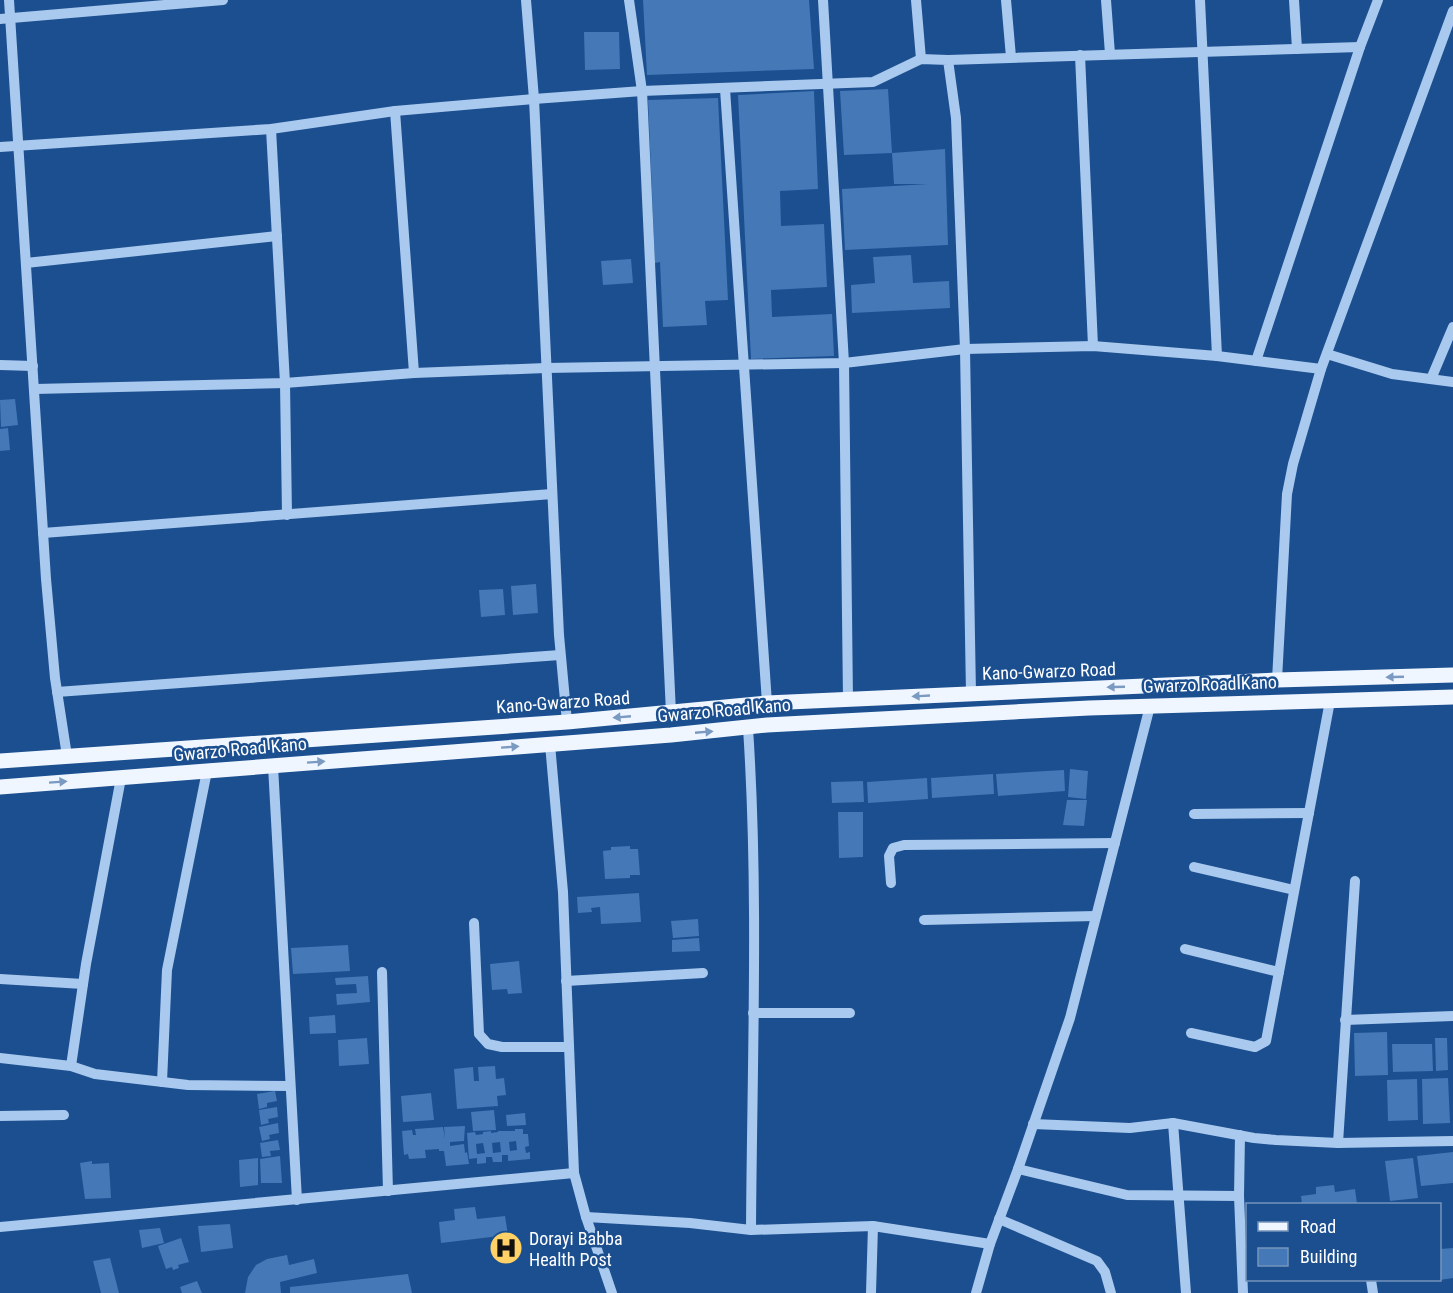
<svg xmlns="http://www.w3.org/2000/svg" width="1453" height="1293" font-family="'Roboto Condensed',sans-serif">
  <rect width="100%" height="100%" fill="#1b4f8f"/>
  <!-- building -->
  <g fill="#4478b7" fill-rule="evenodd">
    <path d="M643,0H809L814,69L647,75Z"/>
    <path d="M584,32H619L620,69L585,70Z"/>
    <path d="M888,89L892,153L844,155L840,91Z"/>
    <path d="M814,91L818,189L780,191L781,226L824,224L827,287L771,290L772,317L832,314L834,356L751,359L738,95Z"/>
    <path d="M718,98L728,300L705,301L707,325L663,327L660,262L655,263L648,100Z"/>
    <path d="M945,149L948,245L845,250L842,189L928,184H894L892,153Z"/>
    <path d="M911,255L913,283L949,281L950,308L852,313L851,285L875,283L873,257Z"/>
    <path d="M631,259L633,283L603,285L601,261Z"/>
    <path d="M15,399L18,425L1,427L0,400Z"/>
    <path d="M8,428L10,450L0,451V429Z"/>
    <path d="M536,584L538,613L513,615L511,586Z"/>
    <path d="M503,589L505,615L481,617L479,590Z"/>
    <path d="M1070,769L1088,771L1086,799L1068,797Z"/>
    <path d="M1064,770L1065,791L998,796L996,774Z"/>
    <path d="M993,774L994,794L932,798L931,778Z"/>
    <path d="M927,778L928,799L868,803L867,782Z"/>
    <path d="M863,781L864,802L832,803L831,782Z"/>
    <path d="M1067,800H1087L1084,826L1063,825Z"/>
    <path d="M838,812H863V857L839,858Z"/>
    <path d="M630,846V849H638L640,875H630V878L605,879L603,851L611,850V847Z"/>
    <path d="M639,893L641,922L601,924L600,907L591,908L592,912L578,913L577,897Z"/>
    <path d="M698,919L699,936L673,938L671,921Z"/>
    <path d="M699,938L700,951L672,952V940Z"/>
    <path d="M348,945L350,971L293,974L291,948Z"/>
    <path d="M519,961L522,993L508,994L507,989L492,990L490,964Z"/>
    <path d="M368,976L370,1002L337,1005L336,994L357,993L356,984L336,985L335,978Z"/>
    <path d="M335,1015L336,1033L310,1034L309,1017Z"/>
    <path d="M1387,1032L1388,1075L1355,1076L1354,1033Z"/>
    <path d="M367,1038L369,1064L339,1066L338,1040Z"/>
    <path d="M1435,1038H1447L1448,1070L1436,1071Z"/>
    <path d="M1392,1044H1432L1433,1071L1393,1072Z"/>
    <path d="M495,1066L496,1079L504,1078L506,1095L497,1096L498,1106L457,1109L454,1069L473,1067L474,1081H479L478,1067Z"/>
    <path d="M1448,1078L1450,1123L1423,1124L1422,1079Z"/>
    <path d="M1417,1079L1418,1120L1388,1121L1387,1080Z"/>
    <path d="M275,1091L277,1101L267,1103V1107L259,1109L257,1094Z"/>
    <path d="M431,1093L434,1120L403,1122L401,1096Z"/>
    <path d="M277,1107L278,1117L268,1119L269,1123L261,1125L259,1110Z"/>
    <path d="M494,1110L496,1130L473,1131L471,1112Z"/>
    <path d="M525,1113L526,1125L507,1126L506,1115Z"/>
    <path d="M278,1123L279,1133L269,1135L270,1139L262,1141L259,1127Z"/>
    <path d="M465,1126L464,1141L450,1142V1146L464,1144L465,1153L467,1152L469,1164L446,1166L444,1151H439V1149L425,1150L426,1158L409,1159L408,1154L404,1155L402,1131L412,1130L413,1135H416L415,1129L443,1127L445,1139L444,1127Z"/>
    <path d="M515,1129H523V1134H528L529,1146L525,1147L526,1153L530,1152V1159L508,1161V1155H502V1162H493L492,1157H486V1163L477,1164V1158L469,1159L467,1133L475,1132L476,1135L483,1134V1132L491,1131V1133L498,1132V1131H515ZM516,1141L517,1150L510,1151L509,1142ZM500,1142L501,1152L493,1153L492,1143ZM483,1143L485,1153L477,1154L476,1144Z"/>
    <path d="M278,1140L280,1150L270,1151L271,1156L262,1157L260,1143Z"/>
    <path d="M1453,1152V1183L1421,1186L1417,1156Z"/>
    <path d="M280,1156L282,1183H261L260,1159Z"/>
    <path d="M258,1158V1185L240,1187L239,1160Z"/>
    <path d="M1413,1158L1418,1198L1390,1201L1385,1161Z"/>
    <path d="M92,1161V1164L109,1163L111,1198L85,1199L80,1163Z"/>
    <path d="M1334,1185L1335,1192L1355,1189L1357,1204H1302L1301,1196L1316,1194V1187Z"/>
    <path d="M475,1207L477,1219L505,1216L508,1235L441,1243L439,1222L455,1220L454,1209Z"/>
    <path d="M230,1224L233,1248L201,1252L198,1226Z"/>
    <path d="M160,1228L164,1243L142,1248L139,1230Z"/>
    <path d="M181,1238L189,1262L178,1265L179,1268L173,1270L172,1267L166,1269L158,1246Z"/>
    <path d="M1453,1248V1278L1440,1280V1249Z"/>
    <path d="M287,1255L289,1265L314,1259L317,1273L280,1282L281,1293H245L248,1277L256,1265L267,1259Z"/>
    <path d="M110,1258L119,1293H101L93,1261Z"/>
    <path d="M408,1274L412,1293H290V1287Z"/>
    <path d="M197,1281L202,1293H182L180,1287Z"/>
  </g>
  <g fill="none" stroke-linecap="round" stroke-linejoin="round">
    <!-- minor -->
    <g stroke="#a9c9ee" stroke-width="10">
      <path d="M9,0L46,579L55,678L67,756"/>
      <path d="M526,0L534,99L559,635L567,722"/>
      <path d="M629,0L642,91L671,713"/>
      <path d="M823,0L844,363L848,699"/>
      <path d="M916,0L921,59"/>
      <path d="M1006,0L1011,57"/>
      <path d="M1106,0L1110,54"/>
      <path d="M1200,0L1217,356"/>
      <path d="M1294,0L1297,49"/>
      <path d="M0,19L223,0"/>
      <path d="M1080,55L1093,346"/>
      <path d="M948,60L1360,47"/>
      <path d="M725,89L767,703"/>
      <path d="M395,111L414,373"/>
      <path d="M271,129L285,383L287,515"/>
      <path d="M0,147L271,129L395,111L534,99L642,91L873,82L921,59L948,60L956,118L965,349L971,694"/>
      <path d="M26,263L277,236"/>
      <path d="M1327,354L1392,374L1453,382"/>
      <path d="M1256,361L1360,47L1378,0"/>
      <path d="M0,365L33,366"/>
      <path d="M1431,379L1453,327"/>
      <path d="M35,389L285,383L414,373L546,368L844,363L965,349L1093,346L1217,356L1321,369"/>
      <path d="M43,533L552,494"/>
      <path d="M1277,680L1287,494L1293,464L1321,369L1453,11"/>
      <path d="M57,692L560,655"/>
      <path d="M748,728C759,895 752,1063 751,1230"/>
      <path d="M550,744L563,892L574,1173L586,1217L612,1293"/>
      <path d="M273,766L297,1200"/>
      <path d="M1194,814L1309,813"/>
      <path d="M1194,867L1294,890"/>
      <path d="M891,883L889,856L893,848L904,845L1115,843"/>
      <path d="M924,920L1096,916"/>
      <path d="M474,923L479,1034L488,1044L502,1047H569"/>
      <path d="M1185,949L1279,972"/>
      <path d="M382,972L388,1191"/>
      <path d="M0,979L83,984"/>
      <path d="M566,981L703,973"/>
      <path d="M753,1013H850"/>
      <path d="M1345,1020L1453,1016"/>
      <path d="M1191,1033L1255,1047L1266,1041L1330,701"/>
      <path d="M0,1058L71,1066L95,1074L188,1085L290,1086"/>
      <path d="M71,1066L86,964L121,778"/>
      <path d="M162,1082L167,970L207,771"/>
      <path d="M0,1116L64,1115"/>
      <path d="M1173,1123L1186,1293"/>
      <path d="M1033,1124L1130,1128L1173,1123L1254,1138L1276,1140L1338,1143L1453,1141"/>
      <path d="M1240,1135L1239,1196L1243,1293"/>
      <path d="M1338,1143L1355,881"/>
      <path d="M1018,1169L1127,1195L1239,1196"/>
      <path d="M586,1217L690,1223L751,1230L873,1226L990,1244"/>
      <path d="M999,1219L1097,1261L1105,1272L1111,1293"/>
      <path d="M0,1227L574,1173"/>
      <path d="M1371,1280L1373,1293"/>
      <path d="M871,1293L873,1226"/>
      <path d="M976,1293L990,1244L1018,1169L1070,1018L1150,706"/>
    </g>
    <!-- major -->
    <g stroke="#f0f6ff" stroke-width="15">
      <path d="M0,761L567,722L767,703L1277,680L1453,675"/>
      <path d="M0,787L671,735L767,725L1089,708L1453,697"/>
    </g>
  </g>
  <!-- one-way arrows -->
  <defs><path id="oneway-solid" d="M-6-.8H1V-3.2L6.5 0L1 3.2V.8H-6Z" transform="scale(1.5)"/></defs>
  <g fill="#7b9ac1">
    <use href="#oneway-solid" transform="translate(1395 677) rotate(178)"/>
    <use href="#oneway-solid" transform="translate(1116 687) rotate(178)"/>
    <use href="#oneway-solid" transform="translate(921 696) rotate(177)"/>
    <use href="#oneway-solid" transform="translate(622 717) rotate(175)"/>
    <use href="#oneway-solid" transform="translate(704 732) rotate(-5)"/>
    <use href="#oneway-solid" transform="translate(510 747) rotate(-4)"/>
    <use href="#oneway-solid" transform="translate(316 762) rotate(-4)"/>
    <use href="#oneway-solid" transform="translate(58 782) rotate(-4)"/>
  </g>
  <!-- icons -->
  <defs>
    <symbol id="hospital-disc" viewBox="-11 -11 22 22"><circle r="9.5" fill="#ffd166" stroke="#1b4f8f"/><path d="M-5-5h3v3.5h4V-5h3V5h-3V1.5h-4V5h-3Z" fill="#111"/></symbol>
  </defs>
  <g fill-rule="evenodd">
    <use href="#hospital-disc" x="487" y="1229" width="38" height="38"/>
  </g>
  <g text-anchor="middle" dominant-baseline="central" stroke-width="5" stroke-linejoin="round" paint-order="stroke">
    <!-- street labels -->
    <g font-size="18" fill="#fff" stroke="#1b4f8f">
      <text transform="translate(1049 671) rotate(-2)">Kano-Gwarzo Road</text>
      <text transform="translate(1210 684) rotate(-2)">Gwarzo Road Kano</text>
      <text transform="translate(563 702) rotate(-4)">Kano-Gwarzo Road</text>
      <text transform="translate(724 710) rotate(-5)">Gwarzo Road Kano</text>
      <text transform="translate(240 749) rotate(-5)">Gwarzo Road Kano</text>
    </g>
    <!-- poi labels -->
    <g font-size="18" fill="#fff" stroke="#1b4f8f" text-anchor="start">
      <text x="529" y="1238">Dorayi Babba<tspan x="529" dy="21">Health Post</tspan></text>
    </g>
  </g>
  <!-- legend -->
  <rect x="1246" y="1203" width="195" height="78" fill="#1b4f8f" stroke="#7695bc" stroke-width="1.5"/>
  <rect x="1258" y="1222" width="30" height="9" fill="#f0f6ff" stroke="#7695bc" stroke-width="1.5"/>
  <text x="1300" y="1233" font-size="18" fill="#ffffff">Road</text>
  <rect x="1258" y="1248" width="30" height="18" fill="#4478b7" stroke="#7695bc" stroke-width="1.5"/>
  <text x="1300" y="1263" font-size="18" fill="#ffffff">Building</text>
</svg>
